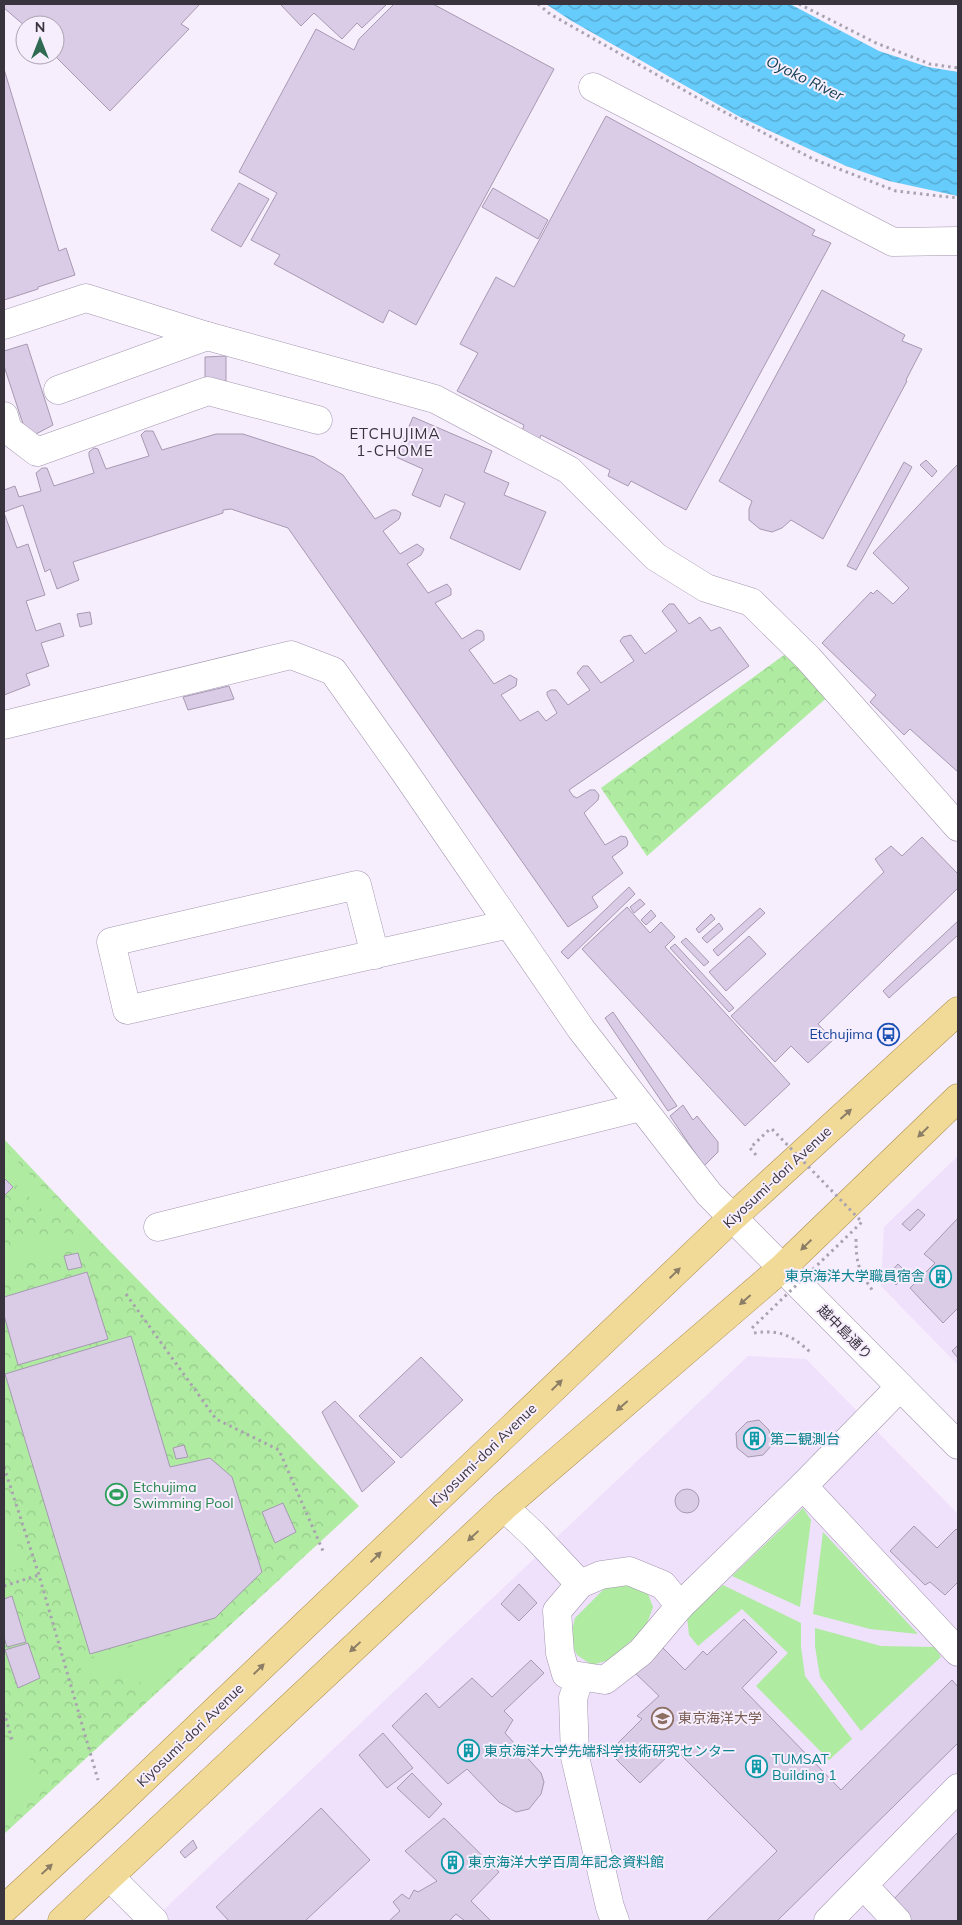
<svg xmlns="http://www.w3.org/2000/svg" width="962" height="1925" font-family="Mulish,'Noto Sans JP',sans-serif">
  <defs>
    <pattern id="park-crowns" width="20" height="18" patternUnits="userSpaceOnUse" patternTransform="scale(1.25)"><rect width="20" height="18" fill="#afeba1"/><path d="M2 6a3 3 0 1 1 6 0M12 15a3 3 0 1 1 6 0" fill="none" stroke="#97ca8c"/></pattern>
    <pattern id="water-waves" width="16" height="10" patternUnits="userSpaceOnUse" patternTransform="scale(1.25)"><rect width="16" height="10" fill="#66ccfb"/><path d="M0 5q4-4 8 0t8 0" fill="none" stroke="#55a6cc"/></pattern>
  </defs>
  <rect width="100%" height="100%" fill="#f6edfd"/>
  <!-- built -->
  <g fill="#efe0fb">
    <path d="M958,1156V1365L881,1286L884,1227Z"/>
    <path d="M748,1356L806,1359L958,1514V1921H152Z"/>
  </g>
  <!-- park -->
  <g fill="url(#park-crowns)">
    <path d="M791,650L831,694L647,856L601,788Z"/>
    <path d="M4,1139L99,1240L359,1506L4,1834Z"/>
  </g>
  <!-- garden -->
  <g fill="#afeba1">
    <path d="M4,1147L68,1215L52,1219L4,1173Z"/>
    <path d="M73,1222L93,1243L4,1271V1254C12,1253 14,1247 21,1244C32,1238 57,1232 69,1233L74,1239Z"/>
    <path d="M4,1506L24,1567L4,1573Z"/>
    <path d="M803,1508L811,1520L800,1607L732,1576Z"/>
    <path d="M823,1532L918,1634L870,1629L813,1614Z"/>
    <path d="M628,1582L646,1589L653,1607L645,1629L609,1660L592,1665L577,1655L570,1640L575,1618L608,1585Z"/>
    <path d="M723,1585L801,1623V1647L805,1676L852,1739L829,1760L756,1686L788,1653L742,1609L698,1646L689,1635L687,1617Z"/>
    <path d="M231,1618L153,1694C130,1672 128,1672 98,1679L92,1675L84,1676L78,1662Z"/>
    <path d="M815,1628L881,1646L935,1647L941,1657L861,1731L820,1677L815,1646Z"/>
    <path d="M24,1741L40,1791L4,1825V1743L5,1747Z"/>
  </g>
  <!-- water -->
  <path fill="url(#water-waves)" d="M546,4H790L879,51L928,67L958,72V196L889,181L846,166L740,117L570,20Z"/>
  <!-- building -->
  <g fill="#dacce6" stroke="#a699b1">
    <path d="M4,4H200L181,24L189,29L110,111L54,55L55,25L25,26L4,8Z"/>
    <path d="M280,4H387L362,28L357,23L342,39L314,13L301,26Z"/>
    <path d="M394,4H433L554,69L416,325L389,310L383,323L274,264L280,255L251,240L277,193L239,172L316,29L354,50L359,39Z"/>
    <path d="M4,69L59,251L66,248L75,275L38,287V289L4,300Z"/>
    <path d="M606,116L815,230L812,235L831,243L686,510L631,481L628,486L608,476L610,470L541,435L539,440L522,431L524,425L457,391L478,353L460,344L496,277L514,287Z"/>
    <path d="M239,183L269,199L241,247L211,230Z"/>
    <path d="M493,188L548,220L538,239L482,207Z"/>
    <path d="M822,290L905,335L902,341L922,349L906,380L907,381L823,539L791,520L782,528L772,532L760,529L749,520V509L752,501L719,481Z"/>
    <path d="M27,344L53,425L36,434L24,427L4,366V351Z"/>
    <path d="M226,356V381H205V357Z"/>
    <path d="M413,417L492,451L484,472L509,483L504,495L546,512L520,570L450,538L465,503L445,494L440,507L412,495L423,469L396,457Z"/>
    <path d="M145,431H153L162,450L216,434H243L314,457L343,475L375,519L392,510H396L401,513L399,519L383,531L400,554L417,544L424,549L421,555L407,564L428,593L447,584L451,589V595L435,603L462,639L477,630L482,631L484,635V640L469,650L494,684L510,675L517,679L516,686L501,695L520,721L538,711L546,721L557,713L547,695V692L551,690H556L568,705L590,690L577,673L583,666H588L601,683L634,661L620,641L623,637L631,635L645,654L677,631L662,611L669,604H674L689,624L700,617L711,631L720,627L749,666L569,790L573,796L577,798L590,790H595L599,795L598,800L584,813L605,845L621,836L626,837L628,842L627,846L612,857L623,873L592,897L598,907L568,927L288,528L231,509L223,510V513L73,562L79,580L57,589L50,569L45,572L23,505L4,512V490L15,486L19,497L41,491L36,473L42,468H47L54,486L94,473L89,456V452L94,448L98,449L106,469L149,456L141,435Z"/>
    <path d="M926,460L937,471L932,477L920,465Z"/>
    <path d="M904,462L912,467L856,570L847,566Z"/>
    <path d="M958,464V772L910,729L904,735L870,702L876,695L822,643L871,592L873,594L877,590L893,604L909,588L873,553Z"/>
    <path d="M4,513L17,548L28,544L45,595L26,601L36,631L60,623L64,636L41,643L49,666L26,674L30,685L4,695Z"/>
    <path d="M90,612L92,624L80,627L77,614Z"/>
    <path d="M229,686L234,699L188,710L183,697Z"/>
    <path d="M922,837L958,874V888L818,1024L833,1040L808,1063L791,1046L775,1062L731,1016L884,872L875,859L891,846L902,856Z"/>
    <path d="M629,887L635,894L568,959L561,952Z"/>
    <path d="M640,899L645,904L634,913L630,907Z"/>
    <path d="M627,907L650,933L661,922L675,937L665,947L790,1084L745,1126L582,949Z"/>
    <path d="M760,908L765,913L718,956L713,950Z"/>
    <path d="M651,910L656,916L646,925L641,920Z"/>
    <path d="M711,914L715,919L699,933L696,929Z"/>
    <path d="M958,921V935L889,998L883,991Z"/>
    <path d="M719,923L723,929L707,943L702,938Z"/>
    <path d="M749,936L766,954L726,991L709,972Z"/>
    <path d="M686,938L709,962L704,966L681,942Z"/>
    <path d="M675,944L734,1008L729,1012L670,948Z"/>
    <path d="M613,1012L677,1106L668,1111L605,1018Z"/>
    <path d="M893,1023L898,1030L886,1042L880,1036Z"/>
    <path d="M683,1105L693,1120L697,1116L718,1142V1152L704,1166L670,1116Z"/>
    <path d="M4,1178L13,1187L4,1196Z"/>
    <path d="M918,1209L925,1215L910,1231L902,1224Z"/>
    <path d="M958,1218V1308L943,1323L910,1288L935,1263L924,1254Z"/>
    <path d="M78,1253L82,1267L68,1270L64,1256Z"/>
    <path d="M898,1264L907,1273L896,1285L887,1276Z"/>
    <path d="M87,1272L108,1339L18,1365L4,1315V1297Z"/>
    <path d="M131,1336L170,1467L210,1458L232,1477L262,1572L215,1618L90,1654L5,1374Z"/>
    <path d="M958,1345V1358L952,1351Z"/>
    <path d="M421,1357L463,1400L401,1458L359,1416Z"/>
    <path d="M335,1401L395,1462L362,1492L322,1412Z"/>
    <path d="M759,1420L769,1430L772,1445L763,1455L748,1457L737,1448L736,1433L747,1422Z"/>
    <path d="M184,1445L188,1457L176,1459L173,1448Z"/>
    <circle cx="687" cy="1501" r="12"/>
    <path d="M283,1503L296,1532L275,1543L262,1512Z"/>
    <path d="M914,1526L937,1548L956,1529L958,1531V1582L945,1595L930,1582L925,1585L890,1551Z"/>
    <path d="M519,1584L537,1603L519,1621L501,1604Z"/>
    <path d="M12,1596L26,1642L7,1647L4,1637V1599Z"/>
    <path d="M744,1619L777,1652L742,1688L841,1790L952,1680L958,1687V1743L777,1921H706L777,1851L675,1749L640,1783L609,1752L642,1719L637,1716L659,1696L631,1669L657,1642L685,1670L703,1651L707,1655Z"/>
    <path d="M28,1643L40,1678L18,1688L5,1650Z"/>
    <path d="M531,1660L544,1673L504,1711L513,1720L505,1733L541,1773L544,1782L541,1794L529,1809L516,1812L499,1802L467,1769L448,1784L392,1726L426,1693L439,1708L472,1678L492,1697Z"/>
    <path d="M383,1733L413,1768L387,1788L359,1755Z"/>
    <path d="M412,1773L442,1804L429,1818L397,1788Z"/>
    <path d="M321,1808L370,1860L305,1921H229L216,1907Z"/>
    <path d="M444,1818L499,1872L471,1901L491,1921H465L456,1914L449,1921H389L400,1911L393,1902L402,1894L409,1899L414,1890L418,1892L437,1881L405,1851Z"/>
    <path d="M958,1832V1921H911L892,1901Z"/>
    <path d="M193,1840L197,1848L185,1858L180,1852Z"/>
  </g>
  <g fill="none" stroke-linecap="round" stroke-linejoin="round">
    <defs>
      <g id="minor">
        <path d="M593,87L893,242L958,241"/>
        <path d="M4,325L86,298L207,336L435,399L569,470L656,557L706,588L751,602L808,658L958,827"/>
        <path d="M58,390L207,336"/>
        <path d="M4,416L8,430L37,452L208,391L318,420"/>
        <path d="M4,725L291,655L333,671L404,771L581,1029L709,1194L958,1445"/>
        <path d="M375,955L357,885L111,942L127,1010L509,924"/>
        <path d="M158,1227L641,1107"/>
        <path d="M803,1486L900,1387"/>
        <path d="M504,1507L535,1536L580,1584L557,1611L560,1653L566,1674L605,1680L641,1652L680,1606L663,1585L629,1571L601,1575L580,1584"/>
        <path d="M680,1606L803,1486L958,1652"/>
        <path d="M580,1677L573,1698L575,1757L610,1907L615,1921"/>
        <path d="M110,1877L154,1921"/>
        <path d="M864,1886L897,1921"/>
        <path d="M828,1921L958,1788"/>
      </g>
      <g id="major">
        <path d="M4,1909L109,1812L732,1218L958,1011"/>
        <path d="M62,1921L504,1507L782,1268L958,1098"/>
      </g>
    </defs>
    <!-- minor casing -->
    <use href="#minor" stroke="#a497af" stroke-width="29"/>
    <!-- major casing -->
    <use href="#major" stroke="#ab8f4c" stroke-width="29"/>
    <!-- path -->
    <g stroke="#a9a2af" stroke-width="3" stroke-dasharray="2.5 4" stroke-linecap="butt">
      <path d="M538,4L550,14L696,97L813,159L896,191L958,198"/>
      <path d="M799,4L876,43L930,64L958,68"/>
      <path d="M756,1155L750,1148L771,1128"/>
      <path d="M856,1239C856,1263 859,1272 873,1291"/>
      <path d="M126,1294L216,1419L279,1450L323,1551"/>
      <path d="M754,1333C780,1329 793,1336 811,1353"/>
      <path d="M4,1467L39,1575L98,1780"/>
      <path d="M4,1586L39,1575"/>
      <path d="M4,1712L12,1740"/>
    </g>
    <!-- minor -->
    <use href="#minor" stroke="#fff" stroke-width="28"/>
    <!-- major -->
    <use href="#major" stroke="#f1da98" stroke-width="28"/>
    <!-- path-bridge -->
    <path stroke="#a9a2af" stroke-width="3" stroke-dasharray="2.5 4" stroke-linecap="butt" d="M752,1328L862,1222L771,1128"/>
  </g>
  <!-- one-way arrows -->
  <defs><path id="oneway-solid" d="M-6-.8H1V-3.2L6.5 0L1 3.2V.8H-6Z" transform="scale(1.25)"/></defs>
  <g fill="#8c7e66">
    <use href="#oneway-solid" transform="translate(846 1114) rotate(-42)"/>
    <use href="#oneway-solid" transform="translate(923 1132) rotate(136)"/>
    <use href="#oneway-solid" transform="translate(806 1245) rotate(136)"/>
    <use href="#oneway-solid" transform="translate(675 1273) rotate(-44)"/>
    <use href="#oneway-solid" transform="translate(745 1300) rotate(139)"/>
    <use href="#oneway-solid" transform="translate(557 1385) rotate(-44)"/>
    <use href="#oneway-solid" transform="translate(622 1406) rotate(139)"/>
    <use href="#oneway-solid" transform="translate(473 1536) rotate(137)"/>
    <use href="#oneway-solid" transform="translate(376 1557) rotate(-44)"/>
    <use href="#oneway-solid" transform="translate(355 1647) rotate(137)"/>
    <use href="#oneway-solid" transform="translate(259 1669) rotate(-44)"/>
    <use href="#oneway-solid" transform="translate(47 1869) rotate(-43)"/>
  </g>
  <!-- icons -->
  <defs>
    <symbol id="bus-ring" viewBox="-11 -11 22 22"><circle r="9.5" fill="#f6edfd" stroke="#1a4fb4" stroke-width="1.5"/><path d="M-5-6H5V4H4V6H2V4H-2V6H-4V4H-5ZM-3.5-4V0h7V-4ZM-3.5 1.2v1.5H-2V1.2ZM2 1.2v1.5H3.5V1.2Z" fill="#1a4fb4"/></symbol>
    <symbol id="building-ring" viewBox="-11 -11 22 22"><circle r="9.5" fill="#f6edfd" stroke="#0f9aa8" stroke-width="1.5"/><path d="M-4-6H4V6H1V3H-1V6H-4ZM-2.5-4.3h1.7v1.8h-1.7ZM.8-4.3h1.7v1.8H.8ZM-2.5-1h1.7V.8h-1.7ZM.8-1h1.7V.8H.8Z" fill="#0f9aa8"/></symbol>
    <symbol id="stadium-ring" viewBox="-11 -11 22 22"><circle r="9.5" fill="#f6edfd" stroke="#2e9e5b" stroke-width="1.5"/><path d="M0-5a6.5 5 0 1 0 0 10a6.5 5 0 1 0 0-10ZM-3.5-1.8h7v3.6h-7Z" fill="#2e9e5b"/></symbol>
    <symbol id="university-ring" viewBox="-11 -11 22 22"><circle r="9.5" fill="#f6edfd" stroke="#8d6e63" stroke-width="1.5"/><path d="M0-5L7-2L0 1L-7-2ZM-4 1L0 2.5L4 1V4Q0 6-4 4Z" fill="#8d6e63"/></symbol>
  </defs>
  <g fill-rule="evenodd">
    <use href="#bus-ring" x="876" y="1022" width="25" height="25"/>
    <use href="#building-ring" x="928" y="1264" width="25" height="25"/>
    <use href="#building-ring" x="742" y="1426" width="25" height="25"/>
    <use href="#stadium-ring" x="104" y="1482" width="25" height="25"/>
    <use href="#university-ring" x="650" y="1706" width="25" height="25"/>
    <use href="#building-ring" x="456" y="1738" width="25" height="25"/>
    <use href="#building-ring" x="744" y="1754" width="25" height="25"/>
    <use href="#building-ring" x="440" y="1850" width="25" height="25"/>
  </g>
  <g text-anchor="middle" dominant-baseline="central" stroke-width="4" stroke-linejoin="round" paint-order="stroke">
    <!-- transit labels -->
    <g font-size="14" fill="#164399" stroke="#f6edfd" text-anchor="end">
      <text x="873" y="1034">Etchujima</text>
    </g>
    <!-- street labels -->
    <g font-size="14" fill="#39333d" stroke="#f6edfd">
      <text transform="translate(777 1177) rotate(-43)">Kiyosumi-dori Avenue</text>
      <text transform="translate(845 1332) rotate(45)">越中島通り</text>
      <text transform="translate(483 1455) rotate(-44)">Kiyosumi-dori Avenue</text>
      <text transform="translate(190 1735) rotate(-44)">Kiyosumi-dori Avenue</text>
    </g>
    <!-- culture labels -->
    <g font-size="14" fill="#0d838f" stroke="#f6edfd" text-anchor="start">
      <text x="925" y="1276" text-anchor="end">東京海洋大学職員宿舎</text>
      <text x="770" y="1439">第二観測台</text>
      <text x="484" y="1751">東京海洋大学先端科学技術研究センター</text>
      <text x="772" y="1759">TUMSAT<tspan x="772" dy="16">Building 1</tspan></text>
      <text x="468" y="1862">東京海洋大学百周年記念資料館</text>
    </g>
    <!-- leisure labels -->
    <g font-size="14" fill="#27864d" stroke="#f6edfd" text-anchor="start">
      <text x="133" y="1487">Etchujima<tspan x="133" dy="16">Swimming Pool</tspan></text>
    </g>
    <!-- education labels -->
    <g font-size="14" fill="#785e54" stroke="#f6edfd" text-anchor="start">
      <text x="678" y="1718">東京海洋大学</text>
    </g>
    <!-- water labels -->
    <g font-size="15" font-style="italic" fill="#123f52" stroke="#f6edfd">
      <text transform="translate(805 78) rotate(26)">Oyoko River</text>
    </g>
    <!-- neighbourhood labels -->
    <g font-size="15" letter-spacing="1" fill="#39333d" stroke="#f6edfd">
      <text x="395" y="433">ETCHUJIMA<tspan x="395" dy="17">1-CHOME</tspan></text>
    </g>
  </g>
  <!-- border -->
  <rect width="962" height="1925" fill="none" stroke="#39333d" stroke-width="10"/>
  <!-- north arrow -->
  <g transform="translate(40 40)"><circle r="24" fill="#f6edfd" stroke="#aaa3b0"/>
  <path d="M0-4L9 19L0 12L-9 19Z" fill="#306a53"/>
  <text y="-8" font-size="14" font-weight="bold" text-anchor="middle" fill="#39333d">N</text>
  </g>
</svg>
